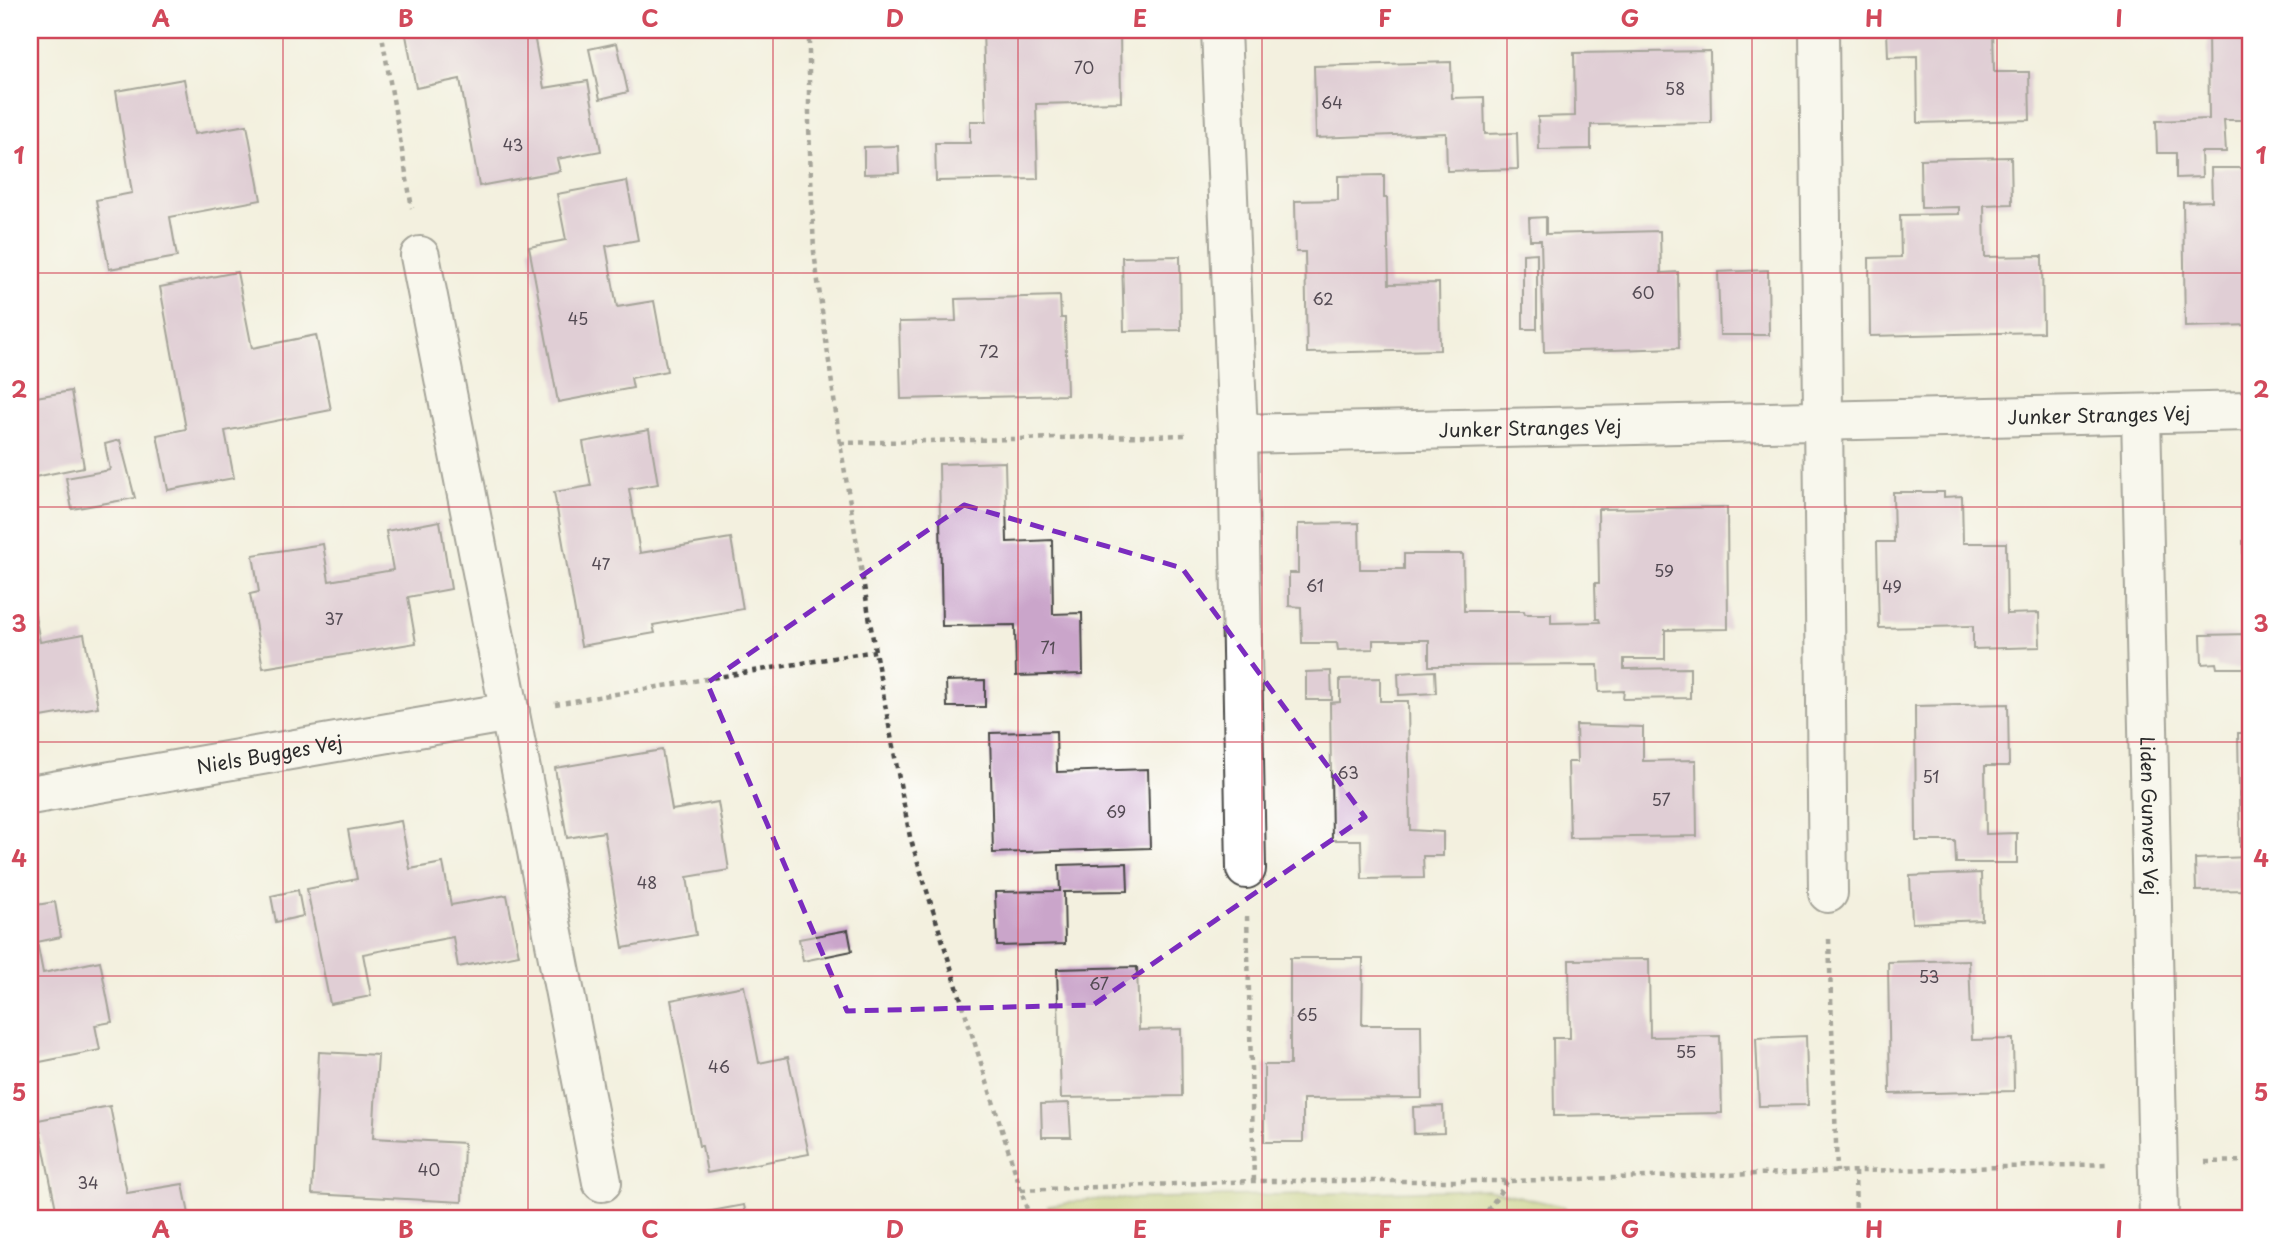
<svg xmlns="http://www.w3.org/2000/svg" width="2280" height="1249" font-family="'Playpen Sans',sans-serif">
  <rect width="100%" height="100%" fill="#fff"/>
  <filter id="ink" filterUnits="userSpaceOnUse"><feTurbulence type="fractalNoise" baseFrequency=".0143" numOctaves="2"/><feDisplacementMap in="SourceGraphic" scale="14" xChannelSelector="R" yChannelSelector="G"/><feConvolveMatrix kernelMatrix="1 2 1 2 8 2 1 2 1" color-interpolation-filters="sRGB"/></filter>
  <filter id="wash" filterUnits="userSpaceOnUse"><feTurbulence type="fractalNoise" baseFrequency=".00686" numOctaves="4" result="noise"/><feDisplacementMap in="SourceGraphic" scale="28" xChannelSelector="R" yChannelSelector="G"/><feGaussianBlur stdDeviation="1.57" result="paint"/><feColorMatrix in="noise" values="0 0 0 0 0 0 0 0 0 0 0 0 0 0 0 0 0 1.4 0 .05"/><feComposite in="paint" operator="in"/></filter>
  <g filter="url(#wash)">
    <rect width="100%" height="100%" fill="#f3f0df"/>
    <!-- green -->
    <path fill="#b7c76a" stroke="#71794a" stroke-width="2" d="M1487,1189L1565,1207V1219H1052L1048,1206L1087,1200Z"/>
    <g id="blocks">
      <!-- building -->
      <g fill="#caa5ca">
        <path d="M405,30H533L544,88L588,81L601,151L557,159L560,171L479,186L460,79L416,88Z"/>
        <path d="M983,30L1120,31L1121,102L1036,104L1038,179L936,181L935,143H970V121H986Z"/>
        <path d="M1887,30H1993L1994,72H2029L2030,120L1918,123L1917,56L1888,57Z"/>
        <path d="M2208,30H2250V120H2224L2226,152H2201L2202,177L2176,178V153H2157L2156,121L2209,119Z"/>
        <path d="M617,43L628,92L600,99L589,49Z"/>
        <path d="M1710,51L1711,123L1591,125V149L1539,150L1538,117L1575,116L1574,53Z"/>
        <path d="M1451,62L1452,98L1484,97L1485,134L1517,133L1518,169L1447,171L1446,133L1316,138L1314,66Z"/>
        <path d="M184,79L194,134L247,125L261,200L170,217L177,257L109,269L96,200L132,193L116,91Z"/>
        <path d="M898,146L899,173L864,174V147Z"/>
        <path d="M2011,157L2012,204L1984,205L1985,257L2042,256L2043,332L1870,336L1869,258L1901,257L1900,215L1959,214V207L1921,208L1920,159Z"/>
        <path d="M2211,168H2250V325L2185,327L2183,202L2212,201Z"/>
        <path d="M1384,175V198H1387L1389,284L1439,283L1440,350L1307,353L1305,252H1296L1295,201L1338,200V176Z"/>
        <path d="M627,181L638,240L606,246L617,307L654,301L667,371L631,378L633,388L558,402L529,247L566,240L557,194Z"/>
        <path d="M1546,217V234L1660,231L1661,273L1678,272L1679,348L1544,352L1541,240H1530L1529,218Z"/>
        <path d="M1537,253V329H1523V254Z"/>
        <path d="M1180,256L1181,330L1124,331L1122,257Z"/>
        <path d="M1768,270L1769,335H1720L1718,272Z"/>
        <path d="M237,272L252,348L316,335L331,410L225,431L234,478L168,490L157,435L186,429L160,287Z"/>
        <path d="M1060,296L1061,318H1065L1067,395L901,399L899,322L956,321L955,299Z"/>
        <path d="M71,391L84,467L30,478V398Z"/>
        <path d="M649,430L658,484L629,489L640,553L731,538L743,609L653,625L655,633L581,646L554,492L591,486L583,442Z"/>
        <path d="M120,440L135,498L72,509L66,478L110,470L105,444Z"/>
        <path d="M1005,462L1007,542L1052,540L1053,614L1082,613L1083,674L1016,676L1015,625L942,626L939,464Z"/>
        <path d="M1893,492H1944V497L1962,496L1963,543H2006L2007,614L2039,613L2040,647L1973,649V626L1879,628L1877,542H1894Z"/>
        <path d="M1727,507L1728,629L1665,630V659H1624V669L1690,668V698L1623,699L1624,691L1599,692L1598,665L1429,666V640H1373V649L1338,650L1337,643H1302L1301,607L1289,606V573H1298V524L1359,523L1360,569H1404V554H1463L1464,611H1524L1525,614H1551V623L1600,622L1599,619H1596L1595,583H1599L1598,509Z"/>
        <path d="M440,521L451,589L408,597L416,643L263,668L250,594L259,592L253,555L323,544L329,581L393,570L386,531Z"/>
        <path d="M2243,541L2250,542V622H2245Z"/>
        <path d="M31,593L40,642L84,634L98,707L30,719Z"/>
        <path d="M2250,634V668H2217L2216,663L2202,664L2201,635Z"/>
        <path d="M1331,671L1332,700H1306V672Z"/>
        <path d="M1435,671L1436,693L1399,695L1398,673Z"/>
        <path d="M1380,678V701H1408L1410,830L1443,832V856H1423L1424,878L1362,879L1361,840H1332L1330,703L1340,702V679Z"/>
        <path d="M985,680V707H947L946,681Z"/>
        <path d="M2008,704L2009,766H1985L1986,834L2017,833V863H1956L1955,841H1916L1915,706Z"/>
        <path d="M1576,725L1643,727V761L1696,760L1697,836L1570,838L1568,762H1577Z"/>
        <path d="M1056,731L1057,772L1148,769L1150,848L993,853L990,733Z"/>
        <path d="M2238,733H2250V847H2240Z"/>
        <path d="M662,750L672,810L718,802L729,870L687,877L696,935L623,948L604,832L567,838L555,768Z"/>
        <path d="M401,821L410,869L443,863L451,905L507,895L519,955L458,967L453,937L363,954L371,996L330,1004L307,889L357,879L348,830Z"/>
        <path d="M2250,857V890L2196,891L2195,859Z"/>
        <path d="M1127,863L1128,891L1064,892L1065,944L997,946L995,892L1060,891L1059,865Z"/>
        <path d="M1981,873L1982,920L1912,923L1910,876Z"/>
        <path d="M298,890L303,916L276,922L271,896Z"/>
        <path d="M55,902L61,937L37,942L43,973L100,961L112,1022L95,1025L100,1050L30,1064V906Z"/>
        <path d="M848,930L852,951L803,961L799,939Z"/>
        <path d="M1290,958H1363L1362,1025H1421L1422,1098L1303,1099V1142H1264V1065H1290Z"/>
        <path d="M1649,959L1650,1037L1720,1036L1722,1113L1554,1116L1553,1038H1570L1569,960Z"/>
        <path d="M1969,960L1972,1040L2013,1039L2014,1091L1890,1094L1888,962Z"/>
        <path d="M1137,967L1139,1030L1181,1029L1182,1096L1061,1098L1057,969Z"/>
        <path d="M744,986L759,1063L788,1057L809,1154L707,1173L702,1146H699L671,1000Z"/>
        <path d="M1806,1036L1808,1105L1759,1106L1756,1038Z"/>
        <path d="M319,1052L378,1055L373,1138L464,1143L462,1202L312,1194Z"/>
        <path d="M1069,1103L1071,1137H1042L1041,1104Z"/>
        <path d="M110,1106L127,1193L183,1184L190,1219H58L38,1120Z"/>
        <path d="M1443,1106L1444,1133L1414,1134L1413,1107Z"/>
        <path d="M744,1205L747,1219H674V1218Z"/>
      </g>
    </g>
  </g>
  <g filter="url(#ink)">
    <use href="#blocks" fill-opacity="0" stroke="#494946" stroke-width="2"/>
    <g fill="none" stroke-linecap="round" stroke-linejoin="round">
      <defs>
        <g id="minor">
          <path d="M1221,30L1238,434L1246,869"/>
          <path d="M1819,30L1828,893"/>
          <path d="M420,256L602,1182"/>
          <path id="s1" d="M2141,414L2159,1219"/>
          <path id="s2" d="M1238,434L2250,411"/>
          <path id="s3" d="M30,795L510,712"/>
        </g>
      </defs>
      <!-- minor casing -->
      <use href="#minor" stroke="#494946" stroke-width="42"/>
      <!-- path -->
      <g stroke="#494946" stroke-width="4.5" stroke-dasharray="5 5" stroke-linecap="butt">
        <path d="M381,30L412,208"/>
        <path d="M809,30V126L814,252L840,443L875,651L910,837L1030,1219"/>
        <path d="M840,443L1189,435"/>
        <path d="M555,704L875,651"/>
        <path d="M1247,916L1254,1181"/>
        <path d="M1829,939L1837,1172"/>
        <path d="M2205,1162L2250,1161"/>
        <path d="M1855,1172L1856,1219"/>
        <path d="M1021,1190L1254,1181H1508L2109,1164"/>
        <path d="M1482,1219L1507,1182"/>
      </g>
      <!-- minor -->
      <use href="#minor" stroke="#fff" stroke-width="38"/>
    </g>
  </g>
  <!-- marked area -->
  <path d="M0 0H2280V1249H0ZM964,505L1182,568L1365,817L1093,1005L847,1011L707,683Z" fill="#f3f0df" fill-opacity=".55" fill-rule="evenodd"/>
  <path fill="none" stroke="#7b2cbf" stroke-width="5" stroke-dasharray="14 9" stroke-linejoin="round" d="M964,505L1182,568L1365,817L1093,1005L847,1011L707,683Z"/>
  <!-- grid -->
  <path fill="none" stroke="#d1495b" stroke-width="2" stroke-opacity="0.55" d="M283,30V1219M528,30V1219M773,30V1219M1018,30V1219M1262,30V1219M1507,30V1219M1752,30V1219M1997,30V1219M30,273H2250M30,507H2250M30,742H2250M30,976H2250"/>
  <g text-anchor="middle" dominant-baseline="central" stroke-width="5" stroke-linejoin="round" paint-order="stroke">
    <!-- number labels -->
    <g font-size="16" fill="#534a53">
      <text x="1084" y="67">70</text>
      <text x="1675" y="88">58</text>
      <text x="1332" y="102">64</text>
      <text x="513" y="144">43</text>
      <text x="1643" y="292">60</text>
      <text x="1323" y="298">62</text>
      <text x="578" y="318">45</text>
      <text x="989" y="351">72</text>
      <text x="601" y="563">47</text>
      <text x="1664" y="570">59</text>
      <text x="1315" y="585">61</text>
      <text x="1892" y="586">49</text>
      <text x="334" y="618">37</text>
      <text x="1048" y="647">71</text>
      <text x="1348" y="772">63</text>
      <text x="1931" y="776">51</text>
      <text x="1661" y="799">57</text>
      <text x="1116" y="811">69</text>
      <text x="647" y="882">48</text>
      <text x="1929" y="976">53</text>
      <text x="1099" y="983">67</text>
      <text x="1307" y="1014">65</text>
      <text x="1686" y="1051">55</text>
      <text x="719" y="1066">46</text>
      <text x="429" y="1169">40</text>
      <text x="88" y="1182">34</text>
    </g>
    <!-- street labels -->
    <g font-size="19" fill="#2b2b2b" stroke="#fff">
      <text stroke="none"><textPath href="#s2" startOffset="861">Junker Stranges Vej</textPath></text>
      <text stroke="none"><textPath href="#s2" startOffset="292">Junker Stranges Vej</textPath></text>
      <text stroke="none"><textPath href="#s3" startOffset="243">Niels Bugges Vej</textPath></text>
      <text stroke="none"><textPath href="#s1" startOffset="402">Liden Gunvers Vej</textPath></text>
    </g>
  </g>
  <!-- margin -->
  <rect width="2280" height="1249" fill="none" stroke="#fff" stroke-width="77"/>
  <rect x="38" y="38" width="2204" height="1172" fill="none" stroke="#d1495b" stroke-width="2.5"/>
  <g font-size="23" text-anchor="middle" font-weight="bold" fill="#d1495b">
    <text x="161" y="27">A</text>
    <text x="406" y="27">B</text>
    <text x="650" y="27">C</text>
    <text x="895" y="27">D</text>
    <text x="1140" y="27">E</text>
    <text x="1385" y="27">F</text>
    <text x="1630" y="27">G</text>
    <text x="1874" y="27">H</text>
    <text x="2119" y="27">I</text>
    <text x="19" y="164">1</text>
    <text x="2261" y="164">1</text>
    <text x="19" y="398">2</text>
    <text x="2261" y="398">2</text>
    <text x="19" y="632">3</text>
    <text x="2261" y="632">3</text>
    <text x="19" y="867">4</text>
    <text x="2261" y="867">4</text>
    <text x="19" y="1101">5</text>
    <text x="2261" y="1101">5</text>
    <text x="161" y="1238">A</text>
    <text x="406" y="1238">B</text>
    <text x="650" y="1238">C</text>
    <text x="895" y="1238">D</text>
    <text x="1140" y="1238">E</text>
    <text x="1385" y="1238">F</text>
    <text x="1630" y="1238">G</text>
    <text x="1874" y="1238">H</text>
    <text x="2119" y="1238">I</text>
  </g>
</svg>
